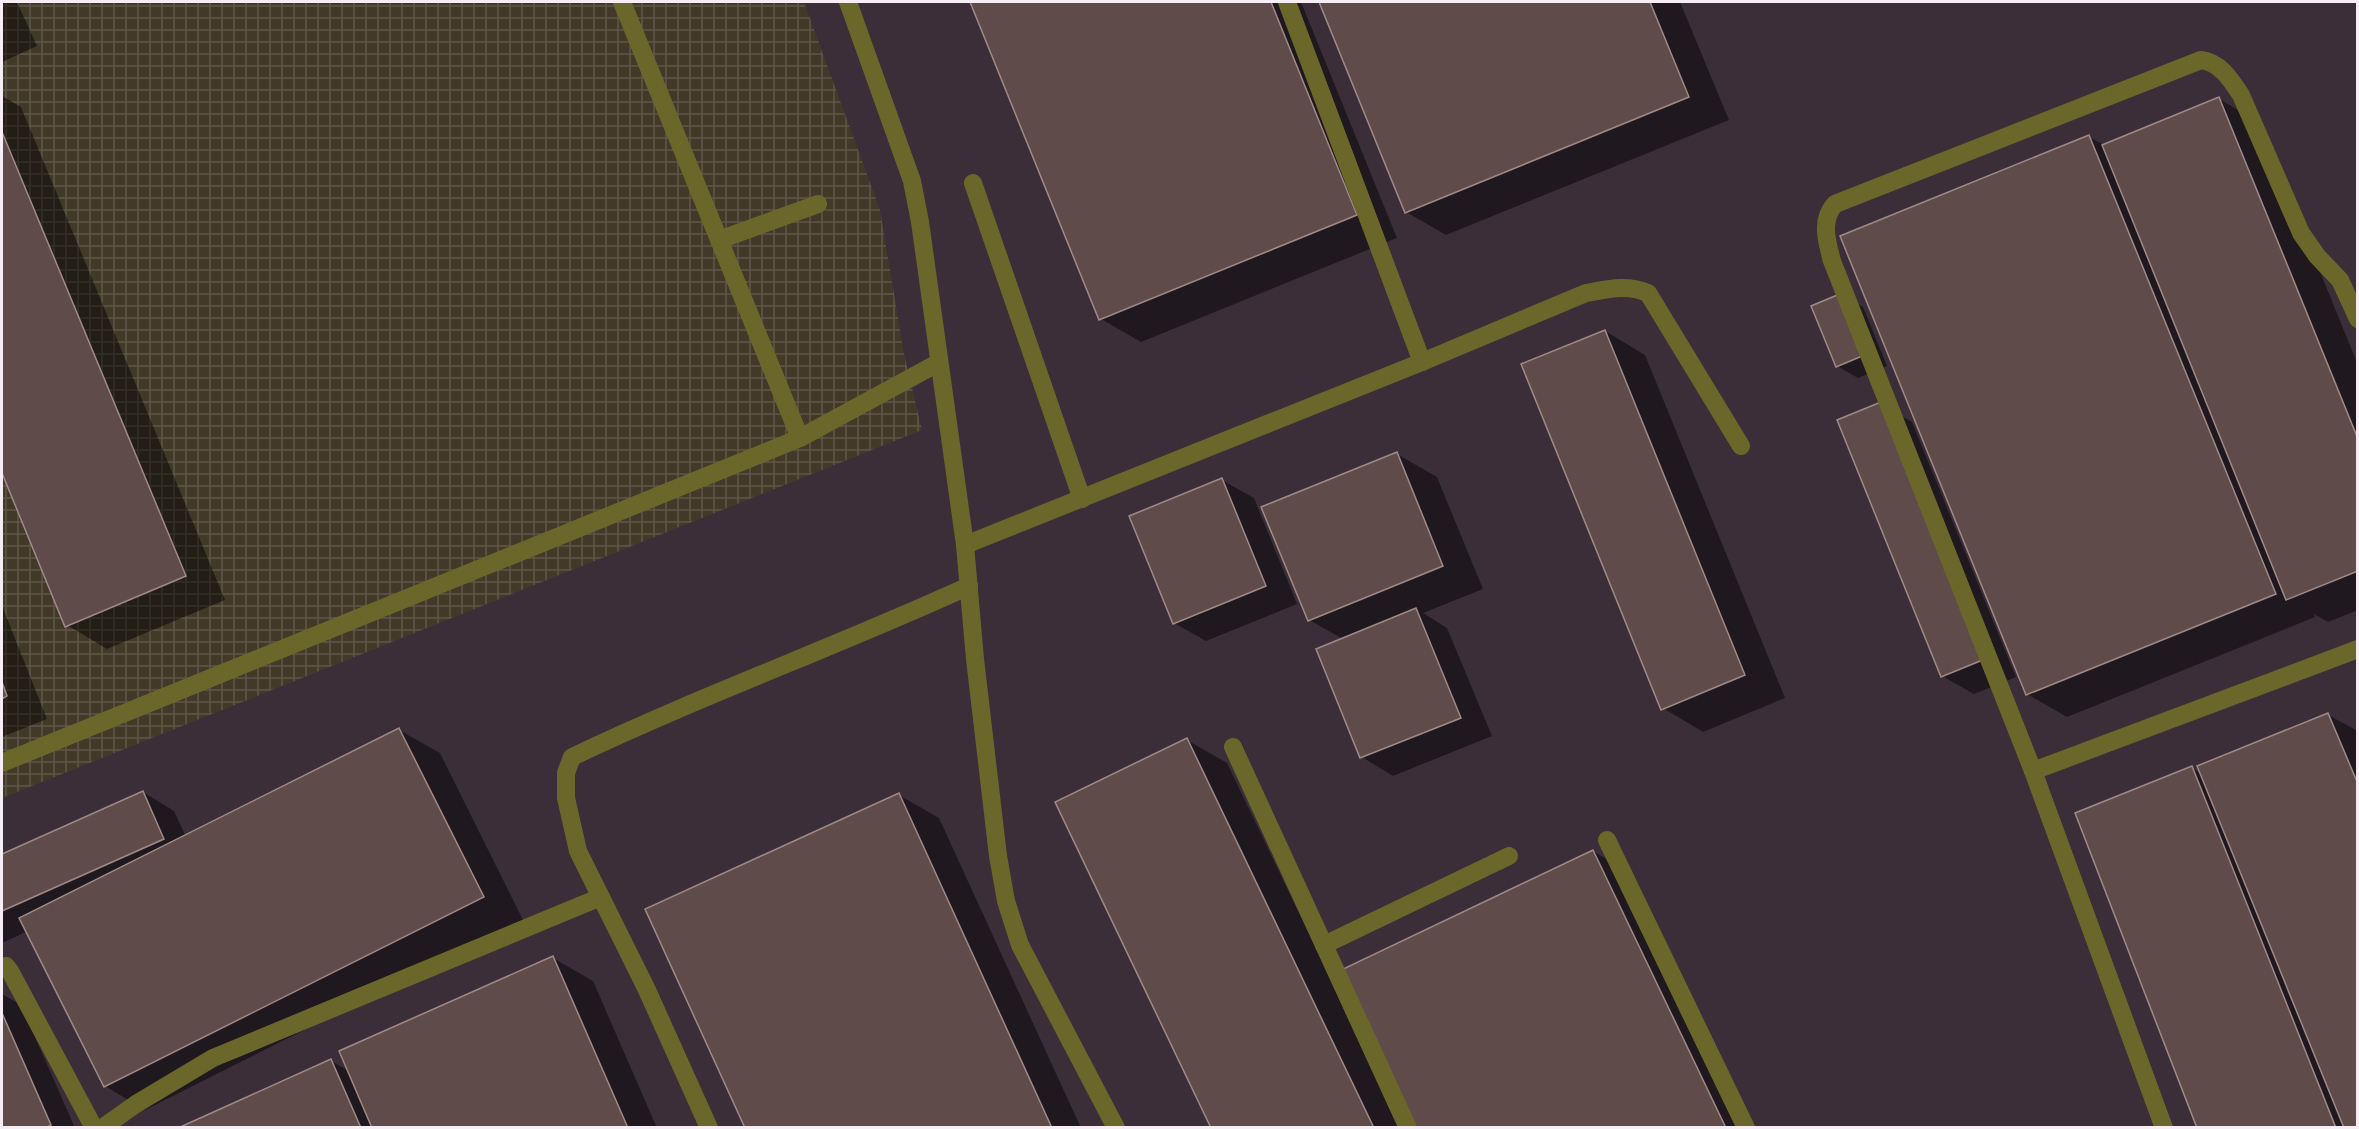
<svg xmlns="http://www.w3.org/2000/svg" width="2359" height="1129" font-family="'Open Sans',sans-serif">
  <defs>
    <pattern id="industrial-grid" width="8" height="8" patternUnits="userSpaceOnUse" patternTransform="scale(1.5)"><rect width="8" height="8" fill="#433929"/><path d="M0 4h8M4 0v8" fill="none" stroke="#5f5649"/></pattern>
  </defs>
  <rect width="100%" height="100%" fill="#3b2e39"/>
  <!-- industrial -->
  <path fill="url(#industrial-grid)" d="M2,2H804L880,210L904,354L922,430L2,798Z"/>
  <!-- shadow -->
  <g fill="#0007">
    <path d="M2,2H17L37,46L2,62Z"/>
    <path d="M972,2H1301L1397,238L1141,342L1101,319Z"/>
    <path d="M1321,2H1680L1729,120L1446,235L1406,212Z"/>
    <path d="M2,96L21,107L225,600L107,649L67,625L2,469Z"/>
    <path d="M2219,99L2259,122L2358,365V610L2328,622L2314,614L2315,617L2067,717L2027,694L2089,137L2104,145Z"/>
    <path d="M1842,295L1863,307L1887,366L1858,378L1837,366Z"/>
    <path d="M1605,331L1645,355L1785,698L1703,732L1663,708Z"/>
    <path d="M1881,404L1912,422L2016,677L1974,694L1942,676Z"/>
    <path d="M1397,454L1437,477L1483,589L1423,613L1447,628L1492,736L1393,776L1362,757L1318,649L1343,639L1309,620Z"/>
    <path d="M1222,480L1254,498L1297,604L1206,641L1174,623Z"/>
    <path d="M2,606L47,719L2,737Z"/>
    <path d="M2328,715L2358,731V1128H2198L2192,768L2202,774Z"/>
    <path d="M399,730L440,753L523,920L145,1110L105,1086L28,931L2,943V855L143,792L174,811L186,837Z"/>
    <path d="M1187,740L1227,763L1402,1128H1213Z"/>
    <path d="M899,795L939,818L1081,1128H747Z"/>
    <path d="M1593,851L1634,875L1754,1128H1418Z"/>
    <path d="M553,958L593,981L657,1128H181L331,1061L349,1071Z"/>
    <path d="M2,994L21,1005L75,1128H2Z"/>
  </g>
  <!-- building -->
  <g fill="#5f4c4a" stroke="#a08a88" stroke-width="1.5">
    <path d="M970,2H1271L1357,215L1099,320Z"/>
    <path d="M1319,2H1650L1689,97L1405,213Z"/>
    <path d="M2219,97L2358,439V571L2286,600L2102,145Z"/>
    <path d="M2,132L186,576L65,627L2,473Z"/>
    <path d="M2089,135L2276,594L2026,695L1840,236Z"/>
    <path d="M1842,293L1867,354L1836,367L1811,306Z"/>
    <path d="M1605,330L1745,675L1661,710L1521,364Z"/>
    <path d="M1881,402L1985,659L1941,677L1837,420Z"/>
    <path d="M1397,452L1443,566L1308,621L1261,507Z"/>
    <path d="M1222,478L1266,586L1173,624L1129,516Z"/>
    <path d="M1416,608L1461,718L1360,758L1316,649Z"/>
    <path d="M2,682L7,696L2,699Z"/>
    <path d="M2328,713L2358,784V1128H2344L2197,766Z"/>
    <path d="M399,728L484,897L104,1087L19,918Z"/>
    <path d="M1187,738L1374,1128H1211L1055,802Z"/>
    <path d="M2192,766L2336,1128H2197L2075,813Z"/>
    <path d="M143,791L164,839L2,911V854Z"/>
    <path d="M899,793L1052,1128H745L645,909Z"/>
    <path d="M1593,850L1726,1128H1416L1341,970Z"/>
    <path d="M553,956L628,1128H372L339,1051Z"/>
    <path d="M2,1013L51,1125L46,1128H2Z"/>
    <path d="M331,1059L361,1128H178Z"/>
  </g>
  <g fill="none" stroke-linecap="round" stroke-linejoin="round">
    <!-- minor -->
    <g stroke="#6b672b" stroke-width="18">
      <path d="M622,2L800,438"/>
      <path d="M848,2L912,181L920,222L965,545L975,659L998,856L1006,901L1020,945L1116,1128"/>
      <path d="M1287,2L1422,362"/>
      <path d="M973,183L1082,499"/>
      <path d="M719,240L818,204"/>
      <path d="M965,545L1422,362L1586,293C1608,289 1627,284 1648,293L1741,446"/>
      <path d="M1233,747L1408,1128"/>
      <path d="M2,763L800,438L938,363"/>
      <path d="M2033,771L2358,649"/>
      <path d="M1607,840L1746,1128"/>
      <path d="M1324,945L1509,856"/>
      <path d="M2,967L6,966L10,971L94,1128"/>
      <path d="M102,1128L136,1104L213,1058L601,897"/>
      <path d="M709,1128L647,990L578,851L566,798V773L572,757C702,695 838,646 969,586"/>
      <path d="M2164,1128L2033,771L1832,261C1827,242 1820,220 1835,204L2201,60C2220,62 2231,80 2241,95L2301,233L2317,256L2340,280L2358,319"/>
    </g>
  </g>
  <!-- border -->
  <rect width="2359" height="1129" fill="none" stroke="#f6edf5" stroke-width="6"/>
</svg>
